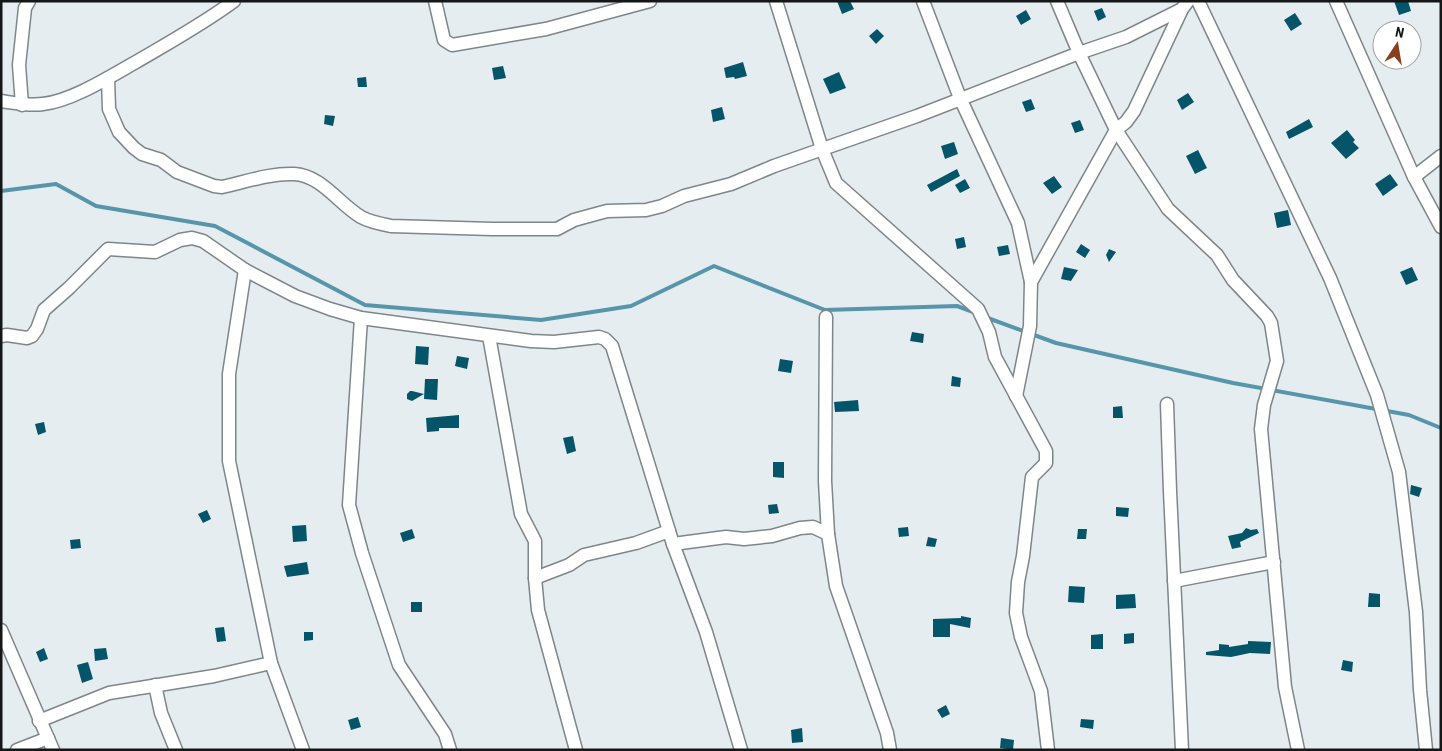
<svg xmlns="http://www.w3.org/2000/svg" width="1442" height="751" font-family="'Roboto Condensed',sans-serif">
  <rect width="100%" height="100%" fill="#e5edf0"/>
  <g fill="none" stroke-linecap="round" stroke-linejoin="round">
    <!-- stream -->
    <g stroke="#5795aa" stroke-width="4">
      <path d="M1,191L56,184L96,206L215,226L365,305L541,320L631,306L714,266L825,310L957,306L976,313"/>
      <path d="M985,317L1056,343L1233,383L1409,415L1441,428"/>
    </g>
  </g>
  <!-- building -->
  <g fill="#045569">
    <path d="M837,1H850L854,9L842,14Z"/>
    <path d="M1394,1H1408L1411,11L1399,15Z"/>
    <path d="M1102,8L1106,17L1098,21L1094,11Z"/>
    <path d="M1026,10L1031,19L1021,25L1016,16Z"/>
    <path d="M1295,13L1302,24L1291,31L1284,20Z"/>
    <path d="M877,29L884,36L876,44L869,36Z"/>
    <path d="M743,62L747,76L735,79L734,77L726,78L724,68Z"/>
    <path d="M503,66L506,78L494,80L492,68Z"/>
    <path d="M839,72L846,88L830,94L823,79Z"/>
    <path d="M366,77L367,87H358L357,78Z"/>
    <path d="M1188,93L1194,102L1182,110L1177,100Z"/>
    <path d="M1031,99L1035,109L1026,112L1022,102Z"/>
    <path d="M722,107L725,119L713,122L711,110Z"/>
    <path d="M325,115L335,116L333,126L324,124Z"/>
    <path d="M1309,119L1313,127L1289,139L1286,132Z"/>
    <path d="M1080,120L1084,130L1075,133L1071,123Z"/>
    <path d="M1347,130L1355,140L1353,142L1359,148L1346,159L1331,143Z"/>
    <path d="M954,142L958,154L945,159L941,146Z"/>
    <path d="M1198,150L1207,168L1195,174L1186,156Z"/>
    <path d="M957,169L960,176L931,192L927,185Z"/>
    <path d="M1390,174L1398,185L1383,196L1375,184Z"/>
    <path d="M1054,176L1062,187L1052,194L1043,183Z"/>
    <path d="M965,179L970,188L960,193L955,185Z"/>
    <path d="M1288,210L1291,225L1277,228L1274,213Z"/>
    <path d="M964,237L966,247L957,249L955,239Z"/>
    <path d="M1081,244L1090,250L1085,258L1076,252Z"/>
    <path d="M1008,245L1010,254L999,256L997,247Z"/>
    <path d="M1109,249L1116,252L1109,262L1106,255Z"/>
    <path d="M1064,267L1078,270L1071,281L1061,279Z"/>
    <path d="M1412,267L1418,280L1406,285L1400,272Z"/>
    <path d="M912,332L924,334L923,343L910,341Z"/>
    <path d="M416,346L429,347L428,365L415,364Z"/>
    <path d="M457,356L469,358L467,369L455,366Z"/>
    <path d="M780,359L793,361L791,373L778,371Z"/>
    <path d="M952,376L961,378L960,387L951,386Z"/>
    <path d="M425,379H438L437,400L424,399Z"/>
    <path d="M410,391H412L424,394L412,401L407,399V394Z"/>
    <path d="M858,400L859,411L835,412L834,402Z"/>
    <path d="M1122,406L1123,418H1113V407Z"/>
    <path d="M459,415V428H439V431L427,432L426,418Z"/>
    <path d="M44,422L46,432L38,435L35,424Z"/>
    <path d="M573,436L576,451L567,454L563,438Z"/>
    <path d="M773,462H784V478L773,477Z"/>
    <path d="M1411,485L1422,488L1419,497L1410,494Z"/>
    <path d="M777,504L779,513L769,514L768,505Z"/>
    <path d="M1116,507L1129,508L1128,517L1116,516Z"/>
    <path d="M207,510L211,519L203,523L198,514Z"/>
    <path d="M306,525L307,541L293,542L292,526Z"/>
    <path d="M908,527L909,536L899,537L898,528Z"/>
    <path d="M1246,528L1251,530L1257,529L1259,533L1240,542L1241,547L1232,549L1228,536L1242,533Z"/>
    <path d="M412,529L415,538L403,542L400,533Z"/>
    <path d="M1078,529H1087L1086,539H1077Z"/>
    <path d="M928,537L937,539L935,547L926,546Z"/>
    <path d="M80,539L81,548L71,549L70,540Z"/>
    <path d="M307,562L309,574L287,577L284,566Z"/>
    <path d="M1069,586L1085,587L1084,603L1068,602Z"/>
    <path d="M1369,593L1380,594V607H1368Z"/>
    <path d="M1135,594L1136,608L1116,609V595Z"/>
    <rect x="411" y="602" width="11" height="10"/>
    <path d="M961,616L971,618L970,628L950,624V637H933V619L961,618Z"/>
    <path d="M224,627L226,641L217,642L215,628Z"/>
    <path d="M304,632H313V640L304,641Z"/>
    <path d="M1134,633V643L1124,644V634Z"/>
    <path d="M1103,634V649H1091V635Z"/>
    <path d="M1248,641L1271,642L1270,654L1250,653L1231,657L1206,655V652L1219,650V644L1229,645V647L1248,644Z"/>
    <path d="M44,648L48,659L40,662L36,652Z"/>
    <path d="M106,648L108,659L95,661L94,649Z"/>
    <path d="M1343,660L1353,662L1352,672L1341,670Z"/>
    <path d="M88,662L93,679L82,683L77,665Z"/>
    <path d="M946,705L950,714L942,718L937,710Z"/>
    <path d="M358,717L361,727L351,730L348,720Z"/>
    <path d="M1081,719L1094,720L1093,729L1080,727Z"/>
    <path d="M802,728L803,742L792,743L791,730Z"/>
    <path d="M1001,738L1014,740L1013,750L1000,748Z"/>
  </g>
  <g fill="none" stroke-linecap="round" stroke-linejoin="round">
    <defs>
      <g id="street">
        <path d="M435,1L444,40L452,45L546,29L650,1"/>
        <path d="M776,1L822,149L836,183L978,309L989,332L995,357L1046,451V463L1032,477L1023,556L1018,582L1016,613L1021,637L1041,691L1048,750"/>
        <path d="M923,1L960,98L1018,223L1031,282L1030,326L1016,396"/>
        <path d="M1198,1L1330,278L1377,395L1399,472L1416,612L1420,690L1426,750"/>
        <path d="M1336,1L1414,177L1441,227"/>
        <path d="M1182,9L1134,111L1126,122L1116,130L1168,209L1217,255L1233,280L1267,316L1271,323L1277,361L1264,405L1261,429L1285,687L1298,750"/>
        <path d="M108,78L109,109L119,132L134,148L142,154L161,160L177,172L214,186L222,187C245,182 270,173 294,174C321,175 339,204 361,217C370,222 381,224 391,226L492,229H557L574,220L607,211L646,210L662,206L684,196L731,184L774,166L917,116L1079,53L1126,37L1182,9L1188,1"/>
        <path d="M1,101C15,103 29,106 43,104C72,101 111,76 136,62C170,42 203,24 234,1"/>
        <path d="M22,105L19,65L25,8L29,1"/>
        <path d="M1414,177L1441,156"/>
        <path d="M245,270L229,374V461L271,663L303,750"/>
        <path d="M1031,282L1116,130L1079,53L1057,1"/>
        <path d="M826,317L825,481L828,534L836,586L887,733L890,750"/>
        <path d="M361,318L349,505L362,553L399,665L445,734L450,750"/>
        <path d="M1,336L7,335L27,338L32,336L37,329L44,310L69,288L108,249L155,252L180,240L192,238L203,241L245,270L295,296L330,309L361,318L531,341L554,342L599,337L605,339L612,346L673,544L706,632L741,750"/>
        <path d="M489,336L521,514L535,541V578L538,610L576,750"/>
        <path d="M1167,404L1170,491L1182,750"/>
        <path d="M673,544L726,537L744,539L772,536L800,528L813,527L828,534"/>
        <path d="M535,578L569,565L584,555L636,543L669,531"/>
        <path d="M1174,581L1274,562"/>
        <path d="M1,630L53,750"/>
        <path d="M155,685L161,713L176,750"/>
        <path d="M39,721L109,693L214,676L271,663"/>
        <path d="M17,750L48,738"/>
      </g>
    </defs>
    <!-- street casing -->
    <use href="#street" stroke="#7f8689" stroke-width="15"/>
    <!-- street -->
    <use href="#street" stroke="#fff" stroke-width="12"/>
  </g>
  <!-- border -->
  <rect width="1442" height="751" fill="none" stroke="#141617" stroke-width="5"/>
  <!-- north arrow -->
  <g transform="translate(1397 45) rotate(12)"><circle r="24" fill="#ffffff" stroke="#a1a2a2"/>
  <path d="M0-4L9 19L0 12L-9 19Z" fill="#884020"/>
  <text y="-8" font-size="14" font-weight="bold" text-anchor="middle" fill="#141617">N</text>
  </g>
</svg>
